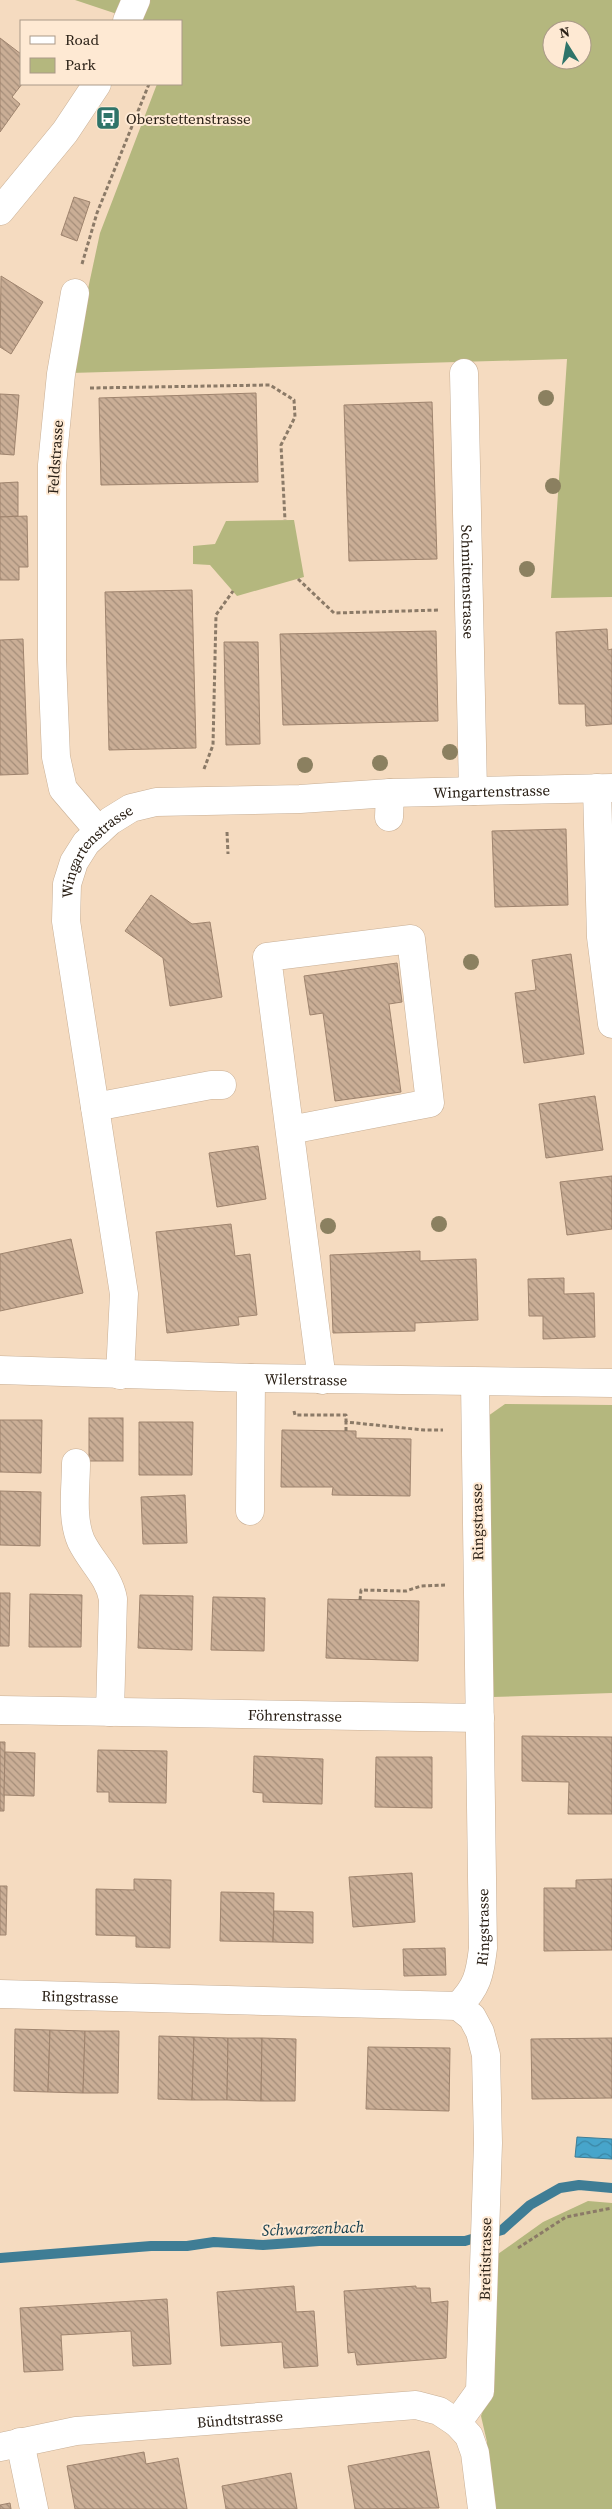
<svg xmlns="http://www.w3.org/2000/svg" width="612" height="2509" font-family="'Source Serif 4',serif">
  <defs>
    <pattern id="water-waves" width="16" height="10" patternUnits="userSpaceOnUse" patternTransform="scale(1.25)"><rect width="16" height="10" fill="#47a5cb"/><path d="M0 5q4-4 8 0t8 0" fill="none" stroke="#3b86a4"/></pattern>
    <pattern id="building-back-hatch" width="6" height="6" patternUnits="userSpaceOnUse" patternTransform="scale(1.25)"><rect width="6" height="6" fill="#caae96"/><path d="M-1 5l2 2M0 0l6 6M5-1l2 2" fill="none" stroke="#a48d79"/></pattern>
  </defs>
  <rect width="100%" height="100%" fill="#f5dbc0"/>
  <!-- green -->
  <g fill="#b4b77e" fill-rule="evenodd">
    <path d="M75,0H612V597L551,598L567,359L70,373L100,233L157,84H181V21H138ZM552,30H582V60H552Z"/>
    <path d="M294,520L304,577L237,596L210,565L193,564V546L215,544L226,521Z"/>
    <path d="M505,1404L612,1405V1693L492,1697L488,1416Z"/>
    <path d="M588,2201L612,2203V2509H484L487,2442L481,2416L490,2390L498,2254L543,2222Z"/>
  </g>
  <!-- water -->
  <path fill="url(#water-waves)" stroke="#3f7d95" d="M577,2137L612,2139V2159L575,2157Z"/>
  <g fill="none" stroke-linecap="round" stroke-linejoin="round">
    <!-- stream -->
    <path stroke="#3f7d95" stroke-width="10" d="M0,2258L151,2246H187L214,2242L263,2245L319,2241H465L502,2230L530,2205L560,2188L579,2185L612,2188"/>
  </g>
  <!-- building -->
  <g fill="url(#building-back-hatch)" stroke="#9f846e">
    <path d="M0,38L21,54L22,84L12,97L20,104L0,132Z"/>
    <path d="M74,197L90,202L77,241L61,235Z"/>
    <path d="M1,276L43,302L11,354L0,347Z"/>
    <path d="M256,393L258,482L101,485L99,398Z"/>
    <path d="M0,394L19,395L14,455L0,454Z"/>
    <path d="M432,402L437,559L349,561L344,405Z"/>
    <path d="M18,482V516L0,517V483Z"/>
    <path d="M27,516L28,567H19V580H0V517Z"/>
    <path d="M192,590L196,748L109,750L105,592Z"/>
    <path d="M607,629L608,650L612,649V724L586,726L585,704H559L556,632Z"/>
    <path d="M436,631L438,721L283,725L280,634Z"/>
    <path d="M23,639L28,774L0,775V640Z"/>
    <path d="M224,642H258L260,744L226,745Z"/>
    <path d="M566,829L568,905L495,907L492,831Z"/>
    <path d="M151,895L192,924L210,922L222,997L170,1006L163,958L125,931Z"/>
    <path d="M571,954L584,1054L524,1063L515,993L536,990L532,960Z"/>
    <path d="M397,963L402,1002L389,1004L401,1092L335,1101L323,1013L310,1015L304,976Z"/>
    <path d="M595,1096L603,1150L546,1158L539,1104Z"/>
    <path d="M258,1146L266,1199L217,1207L209,1153Z"/>
    <path d="M612,1176V1229L567,1235L560,1182Z"/>
    <path d="M231,1224L235,1256L250,1254L257,1315L238,1317L239,1325L167,1333L156,1232Z"/>
    <path d="M71,1239L83,1293L0,1311V1254Z"/>
    <path d="M420,1251V1261L476,1259L478,1320L415,1323V1331L333,1333L330,1255Z"/>
    <path d="M564,1278V1294L594,1293L595,1337L543,1339V1316H529L528,1279Z"/>
    <rect x="89" y="1418" width="34" height="43"/>
    <path d="M0,1420H42L41,1473L0,1472Z"/>
    <path d="M139,1422H193L192,1475H139Z"/>
    <path d="M282,1430L356,1431V1438L411,1439L410,1496L332,1495L333,1487H281Z"/>
    <path d="M0,1491L41,1492L40,1546L0,1545Z"/>
    <path d="M185,1495L187,1543L143,1544L141,1497Z"/>
    <path d="M0,1593H10L9,1646H0Z"/>
    <path d="M30,1594L82,1595L81,1647H29Z"/>
    <path d="M140,1595L193,1596L192,1650L138,1648Z"/>
    <path d="M213,1597L265,1598L264,1651L211,1650Z"/>
    <path d="M328,1599L419,1601L418,1661L326,1658Z"/>
    <path d="M522,1736L612,1737V1814H568L569,1782L522,1781Z"/>
    <path d="M0,1742H5L4,1811H0Z"/>
    <path d="M98,1750L167,1751L166,1803L109,1802V1792H97Z"/>
    <path d="M5,1752L35,1753L34,1796L4,1795Z"/>
    <path d="M254,1756L323,1759L322,1804L263,1802V1793L253,1792Z"/>
    <path d="M376,1757H432V1808L375,1807Z"/>
    <path d="M412,1873L415,1922L353,1927L349,1877Z"/>
    <path d="M134,1879L171,1880L170,1948L136,1947V1936L96,1935V1889L134,1890Z"/>
    <path d="M612,1879V1950L544,1951V1888H576V1880Z"/>
    <path d="M0,1886H7L6,1935H0Z"/>
    <path d="M221,1892L274,1893L273,1942L220,1941Z"/>
    <path d="M274,1911L313,1912V1943L273,1942Z"/>
    <path d="M445,1948L446,1975L404,1976L403,1949Z"/>
    <path d="M15,2029L50,2030L48,2092L14,2091Z"/>
    <path d="M50,2030L85,2031L83,2093L48,2092Z"/>
    <path d="M85,2031H119L118,2093H83Z"/>
    <path d="M159,2036L194,2037L192,2100L158,2099Z"/>
    <path d="M194,2037L228,2038L227,2100H192Z"/>
    <path d="M228,2038H262L261,2101L227,2100Z"/>
    <path d="M262,2038L296,2039L295,2101H261Z"/>
    <path d="M612,2038V2098L532,2099L531,2039Z"/>
    <path d="M368,2047L450,2048L449,2111L366,2109Z"/>
    <path d="M294,2286L296,2312L314,2311L318,2366L284,2368L282,2342L221,2346L217,2292Z"/>
    <path d="M416,2286V2288H430L431,2303L448,2301L446,2358L357,2365L355,2352L348,2353L344,2291Z"/>
    <path d="M167,2299L171,2364L133,2366L131,2331L61,2335L63,2370L24,2372L20,2308Z"/>
    <path d="M429,2451L439,2508L355,2509L348,2466Z"/>
    <path d="M144,2452L146,2464L178,2458L187,2509H75L67,2466Z"/>
    <path d="M291,2473L297,2509H226L222,2486Z"/>
    <path d="M10,2503L11,2509H0V2505Z"/>
  </g>
  <g fill="none" stroke-linecap="round" stroke-linejoin="round">
    <defs>
      <g id="minor">
        <path d="M127,21L136,0"/>
        <path d="M0,211L65,132L97,84"/>
        <path d="M75,293L61,374L52,465V659L56,757L63,789L99,831"/>
        <path id="s1" d="M464,373L473,791"/>
        <path d="M597,788L601,937L612,1024"/>
        <path d="M389,817L390,793"/>
        <path d="M95,1107L211,1085H222"/>
        <path d="M290,1130L430,1103L411,939L267,957L322,1380"/>
        <path id="s2" d="M120,1375L124,1294L66,921L67,884L74,862L86,843L110,821L131,808L156,802L300,799L390,793L612,788"/>
        <path d="M76,1463C76,1488 71,1518 81,1541C91,1562 109,1576 113,1599L110,1712"/>
        <path d="M250,1511L251,1378"/>
        <path id="s3" d="M0,1710L480,1718"/>
        <path id="s4" d="M0,1994L458,2006C477,1988 480,1974 483,1948L475,1382"/>
        <path d="M458,2006L472,2017L480,2032L486,2055L488,2143L480,2391L457,2423L469,2436L475,2453L482,2509"/>
        <path d="M20,2442L34,2509"/>
        <path id="s5" d="M0,2447L76,2431L416,2405L439,2411L457,2423"/>
      </g>
      <g id="major">
        <path id="s6" d="M0,1370L251,1378L612,1383"/>
      </g>
    </defs>
    <!-- minor casing -->
    <use href="#minor" stroke="#c8af95" stroke-width="29"/>
    <!-- major casing -->
    <use href="#major" stroke="#c8af95" stroke-width="29"/>
    <!-- path -->
    <g stroke="#8b7a67" stroke-width="3" stroke-dasharray="4 2.5" stroke-linecap="butt">
      <path d="M82,264L97,213L149,84"/>
      <path d="M90,388L270,385L294,400L295,417L281,445L285,520"/>
      <path d="M298,579L334,613L439,610"/>
      <path d="M204,769L213,745L216,615L233,591"/>
      <path d="M227,832L228,854"/>
      <path d="M294,1411L295,1415H346V1422"/>
      <path d="M346,1431V1422L424,1430H443"/>
      <path d="M360,1600L361,1590L406,1591L421,1586L445,1585"/>
      <path d="M518,2248L566,2217L612,2208"/>
    </g>
    <!-- minor -->
    <use href="#minor" stroke="#fff" stroke-width="28"/>
    <!-- major -->
    <use href="#major" stroke="#fff" stroke-width="28"/>
  </g>
  <!-- trees -->
  <g fill="#8b8060">
    <circle cx="546" cy="398" r="8"/>
    <circle cx="553" cy="486" r="8"/>
    <circle cx="527" cy="569" r="8"/>
    <circle cx="450" cy="752" r="8"/>
    <circle cx="380" cy="763" r="8"/>
    <circle cx="305" cy="765" r="8"/>
    <circle cx="471" cy="962" r="8"/>
    <circle cx="439" cy="1224" r="8"/>
    <circle cx="328" cy="1226" r="8"/>
  </g>
  <!-- icons -->
  <defs>
    <symbol id="bus-square" viewBox="-11 -11 22 22"><rect x="-9" y="-9" width="18" height="18" rx="4" fill="#2f7469" stroke="#fee9d3"/><path d="M-5-6H5V4H4V6H2V4H-2V6H-4V4H-5ZM-3.5-4V0h7V-4ZM-3.5 1.2v1.5H-2V1.2ZM2 1.2v1.5H3.5V1.2Z" fill="#fff"/></symbol>
  </defs>
  <g fill-rule="evenodd">
    <use href="#bus-square" x="94" y="104" width="28" height="28"/>
  </g>
  <g text-anchor="middle" dominant-baseline="central" stroke-width="4" stroke-linejoin="round" paint-order="stroke">
    <!-- poi labels -->
    <g font-size="15" fill="#2b2117" stroke="#fee9d3" text-anchor="start">
      <text x="126" y="118">Oberstettenstrasse</text>
    </g>
    <!-- street labels -->
    <g font-size="15" fill="#2b2117" stroke="#fee9d3">
      <text transform="translate(55 457) rotate(-86)">Feldstrasse</text>
      <text stroke="none"><textPath href="#s1" startOffset="209">Schmittenstrasse</textPath></text>
      <text stroke="none"><textPath href="#s2" startOffset="960">Wingartenstrasse</textPath></text>
      <text stroke="none"><textPath href="#s2" startOffset="540">Wingartenstrasse</textPath></text>
      <text stroke="none"><textPath href="#s6" startOffset="306">Wilerstrasse</textPath></text>
      <text transform="translate(477 1522) rotate(-91)">Ringstrasse</text>
      <text stroke="none"><textPath href="#s3" startOffset="295">Föhrenstrasse</textPath></text>
      <text stroke="none"><textPath href="#s4" startOffset="544">Ringstrasse</textPath></text>
      <text stroke="none"><textPath href="#s4" startOffset="80">Ringstrasse</textPath></text>
      <text transform="translate(485 2259) rotate(-89)">Breitistrasse</text>
      <text stroke="none"><textPath href="#s5" startOffset="242">Bündtstrasse</textPath></text>
    </g>
    <!-- water labels -->
    <g font-size="16" font-style="italic" fill="#113b4b" stroke="#fee9d3">
      <text transform="translate(313 2228) rotate(-2)">Schwarzenbach</text>
    </g>
  </g>
  <!-- legend -->
  <rect x="20" y="20" width="162" height="65" fill="#fee9d3" stroke="#aa9988"/>
  <rect x="30" y="36" width="25" height="8" fill="#ffffff" stroke="#aa9988"/>
  <text x="65" y="45" font-size="15" fill="#2b2117">Road</text>
  <rect x="30" y="58" width="25" height="15" fill="#b4b77e" stroke="#aa9988"/>
  <text x="65" y="70" font-size="15" fill="#2b2117">Park</text>
  <!-- north arrow -->
  <g transform="translate(567 45) rotate(349)"><circle r="24" fill="#fee9d3" stroke="#aa9988"/>
  <path d="M0-4L9 19L0 12L-9 19Z" fill="#2f7469"/>
  <text y="-8" font-size="14" font-weight="bold" text-anchor="middle" fill="#2b2117">N</text>
  </g>
</svg>
